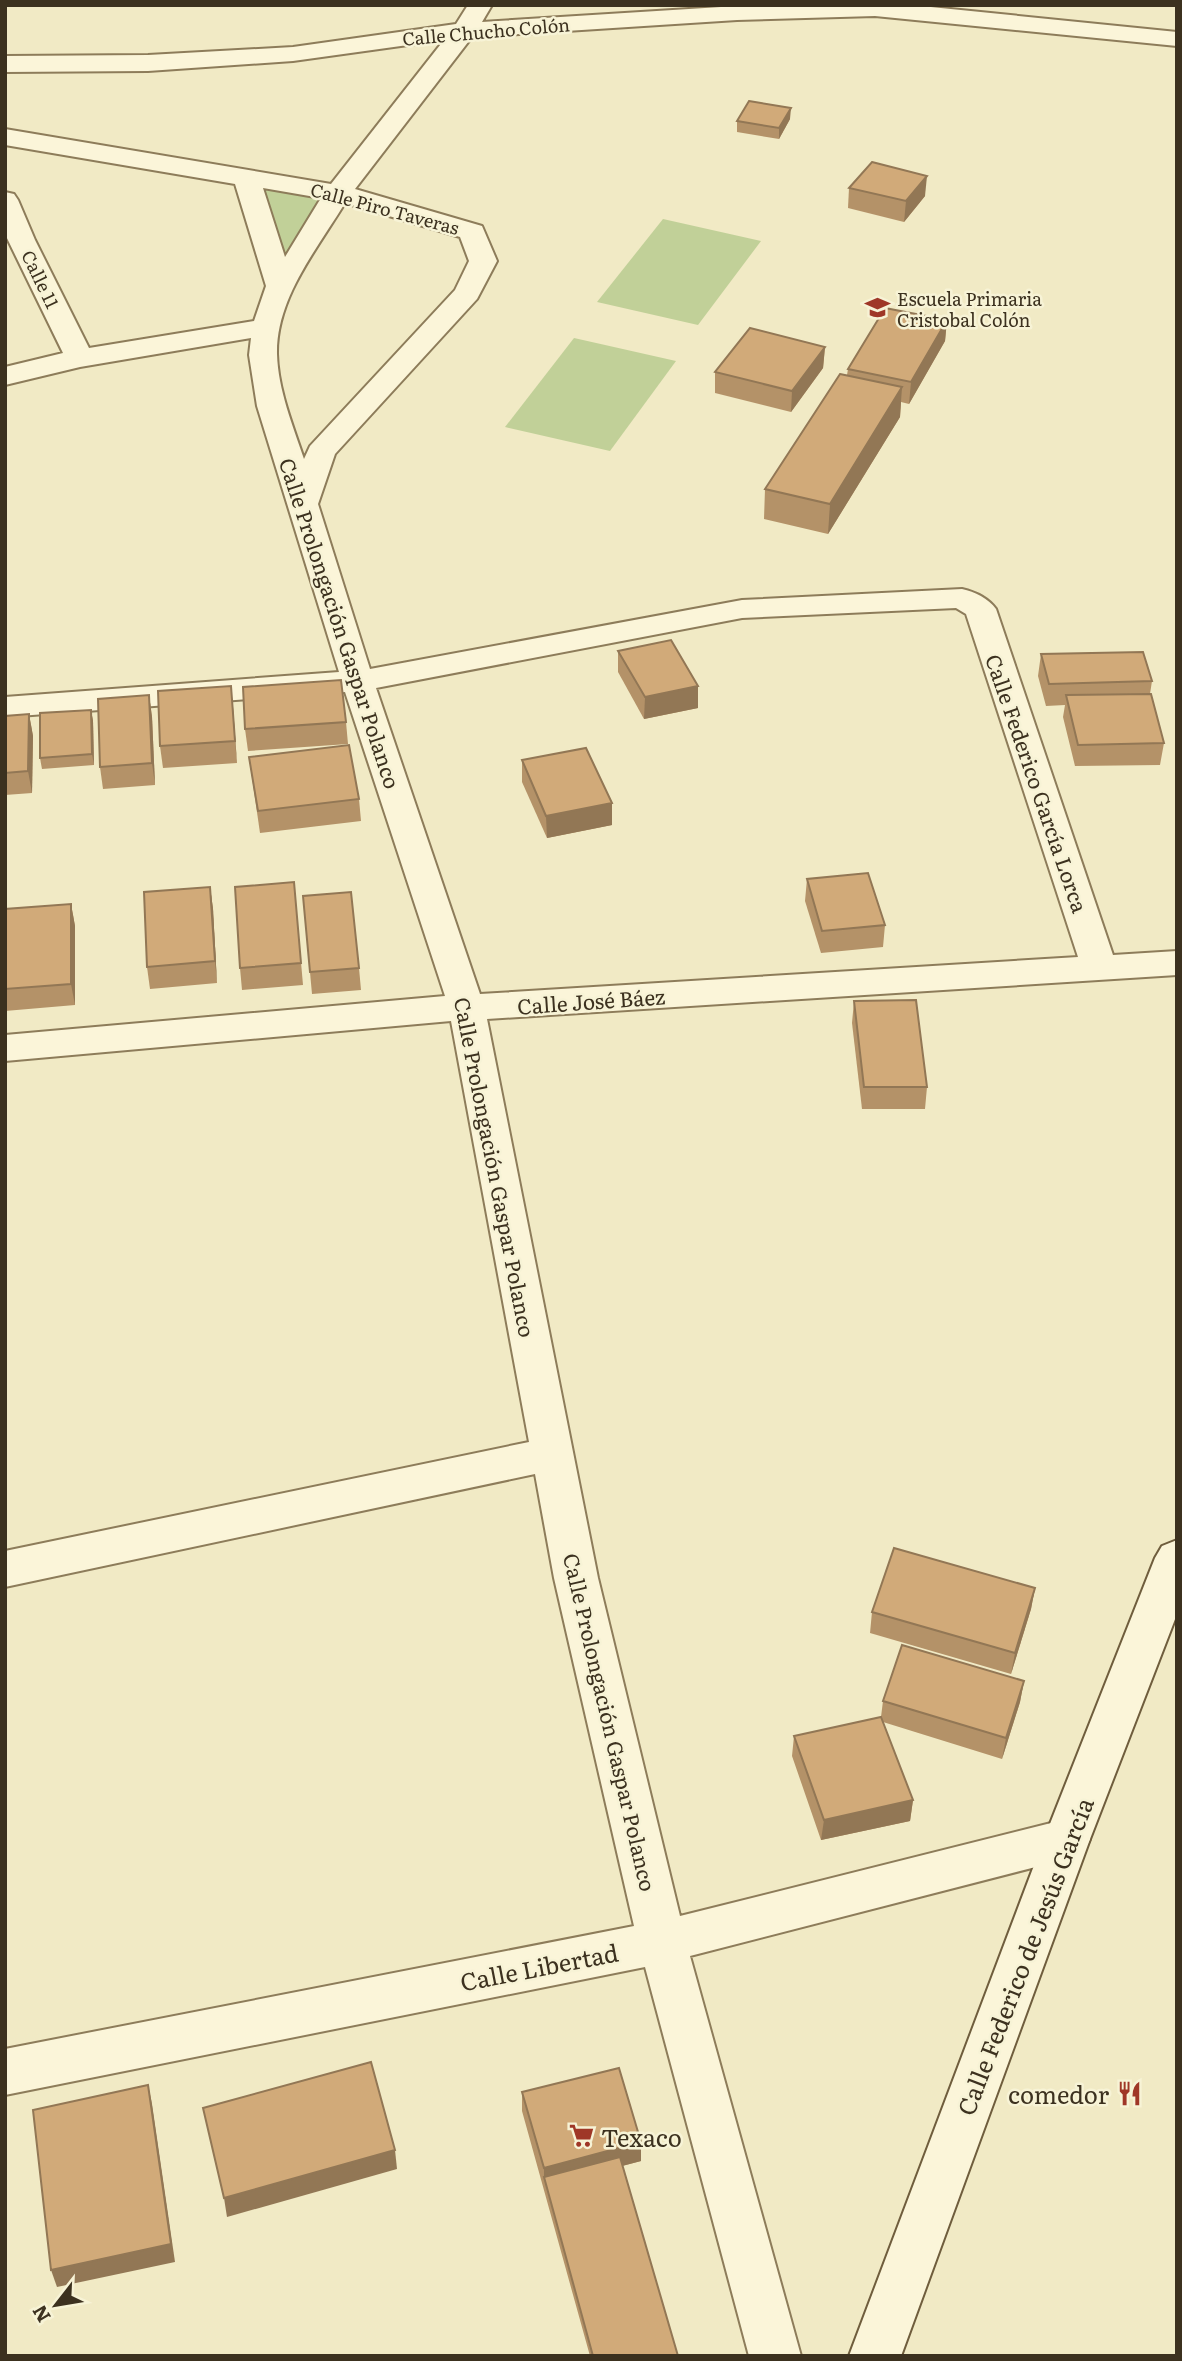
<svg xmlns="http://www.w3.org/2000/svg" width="1182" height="2361" font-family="Literata,serif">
  <rect width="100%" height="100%" fill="#f1eac5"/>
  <!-- green -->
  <g fill="#c1d098">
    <path d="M255,182L328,195L282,270Z"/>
    <path d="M663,219L761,241L698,325L597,302Z"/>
    <path d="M574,338L676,361L610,451L505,427Z"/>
  </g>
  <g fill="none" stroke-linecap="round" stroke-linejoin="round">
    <defs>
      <path id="street" d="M468,5H492L482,22L737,6L911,5L1177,32V46L875,16L737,20L472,37L355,189L482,226L497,261L477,299L335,454L318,504L370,669L742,600L962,589C975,592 988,598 996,609L1113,955L1177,951V975L487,1019L598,1578L680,1916L1067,1819L1083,1825L1090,1839L1083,1853L1067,1859L690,1956L801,2356H749L645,1967L5,2095V2049L634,1926L554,1578L535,1474L5,1587V1551L529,1442L451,1021L5,1061V1035L445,996L345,692L5,717V697L339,672L257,406L249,355L251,338L80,367L5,385V367L63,353L5,234V192L14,194L18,200L35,240L89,348L254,321L266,286L235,184L5,145V129L331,184L444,40L293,61L148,71L5,72V56L148,55L293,47L456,24ZM263,188L321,198L285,257ZM345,203L460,237L469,261L455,290L310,446L304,459C293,426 278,390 277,354C276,298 317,249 345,203ZM956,608L966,614L1078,957L480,994L376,688L742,618Z"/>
      <path id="secondary" d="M1177,1540V1614L1090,1839L901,2356H849L1044,1839L1155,1558L1162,1546Z"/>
    </defs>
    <!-- street casing -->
    <use href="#street" stroke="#8d7c5a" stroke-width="4"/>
    <!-- secondary casing -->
    <use href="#secondary" stroke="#6f5d3d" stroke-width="4"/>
    <!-- street -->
    <use href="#street" fill="#fbf5d9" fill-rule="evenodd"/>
    <!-- secondary -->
    <use href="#secondary" fill="#fbf5d9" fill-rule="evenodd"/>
  </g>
  <!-- wall -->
  <g fill="#b49268">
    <path d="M790,119L779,139L737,132V121Z"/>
    <path d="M849,188L925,196L904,222L848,208Z"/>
    <path d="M947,320L945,341L909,404L901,402L900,417L828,534L764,519L765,489L847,375L848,369Z"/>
    <path d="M825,347L823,368L791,412L715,393V372Z"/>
    <path d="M618,651L698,708L644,719L618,672Z"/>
    <path d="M1041,654L1152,681L1150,694L1164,743L1160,765L1075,766L1063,717L1065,705L1046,706L1038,676Z"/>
    <path d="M149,695L152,717L155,785L103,789L100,767Z"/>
    <path d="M233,707L237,763L163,768L160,746Z"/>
    <path d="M91,710L93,721L94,765L42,769L40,758Z"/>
    <path d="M29,714L33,736L32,793L5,795V716Z"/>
    <path d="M346,722L348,744L248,751L245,729Z"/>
    <path d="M249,757L359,799L361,821L260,833Z"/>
    <path d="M522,760L612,825L547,838L522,782Z"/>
    <path d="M807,879L885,925L883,947L821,953L805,901Z"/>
    <path d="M294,882L303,985L242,990L240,968Z"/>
    <path d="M210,887L213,909L217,983L150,989L147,967Z"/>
    <path d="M303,896L359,968L361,990L312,994Z"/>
    <path d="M71,904L75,926V1005L5,1011V909Z"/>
    <path d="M854,1001L927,1087L925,1109H862L852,1023Z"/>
    <path d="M1035,1588L1031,1609L1011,1674L870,1633L872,1612Z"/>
    <path d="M1024,1681L1020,1702L1002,1759L883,1722L913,1800L910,1821L821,1840L792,1756L794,1736L881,1717L883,1701Z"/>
    <path d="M522,2092L641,2142V2161L622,2166L678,2356H590L522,2111Z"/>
  </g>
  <!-- shaded-wall -->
  <g fill="#927755">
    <path d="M791,108L790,119L779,139V128Z"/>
    <path d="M927,176L925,196L904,222L906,201Z"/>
    <path d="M947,320L945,341L909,404L911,382Z"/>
    <path d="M825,347L823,368L791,412L792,391Z"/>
    <path d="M902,387L900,417L828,534L830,504Z"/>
    <path d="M231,686L233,707L237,763L235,741Z"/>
    <path d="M698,686V708L644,719L645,697Z"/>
    <path d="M149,695L152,717L155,785L152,763Z"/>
    <path d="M91,710L93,721L94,765L92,754Z"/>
    <path d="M29,714L33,736L32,793L28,771Z"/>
    <path d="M612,803V825L547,838L546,816Z"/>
    <path d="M210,887L213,909L217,983L215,961Z"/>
    <path d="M71,904L75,926V1005L71,984Z"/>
    <path d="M1035,1588L1031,1609L1011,1674L1015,1653Z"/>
    <path d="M1024,1681L1020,1702L1002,1759L1006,1738Z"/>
    <path d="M913,1800L910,1821L821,1840L824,1820Z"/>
    <path d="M148,2085L152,2104L175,2262L57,2287L51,2270Z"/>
    <path d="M641,2142V2161L546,2186L544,2177V2168Z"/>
    <path d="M395,2150L397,2169L227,2217L224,2198Z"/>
  </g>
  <!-- building -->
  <g fill="#d1aa79" stroke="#927755" stroke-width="2">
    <path d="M749,101L791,108L779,128L737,121Z"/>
    <path d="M872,162L927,176L906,201L849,188Z"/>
    <path d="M885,308L947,320L911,382L848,369Z"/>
    <path d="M750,328L825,347L792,391L715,372Z"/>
    <path d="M840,374L902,387L830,504L765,489Z"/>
    <path d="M671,640L698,686L645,697L618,651Z"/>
    <path d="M1143,652L1152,681L1049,684L1041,654Z"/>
    <path d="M341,680L346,722L245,729L243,687Z"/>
    <path d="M231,686L235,741L160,746L158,691Z"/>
    <path d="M1151,694L1164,743L1078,745L1066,695Z"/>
    <path d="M149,695L152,763L100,767L98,699Z"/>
    <path d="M91,710L92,754L40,758V713Z"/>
    <path d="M29,714L28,771L5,773V716Z"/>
    <path d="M349,745L359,799L258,811L249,757Z"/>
    <path d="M586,748L612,803L546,816L522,760Z"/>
    <path d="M868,873L885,925L822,931L807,879Z"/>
    <path d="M294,882L301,963L240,968L235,887Z"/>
    <path d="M210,887L215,961L147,967L144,892Z"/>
    <path d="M351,892L359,968L310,972L303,896Z"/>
    <path d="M71,904V984L5,989V909Z"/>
    <path d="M916,1000L927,1087H864L854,1001Z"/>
    <path d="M894,1548L1035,1588L1015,1653L872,1612Z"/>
    <path d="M902,1645L1024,1681L1006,1738L883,1701Z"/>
    <path d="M881,1717L913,1800L824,1820L794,1736Z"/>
    <path d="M371,2062L395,2150L224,2198L203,2108Z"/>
    <path d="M619,2068L641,2142L544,2168L522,2092Z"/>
    <path d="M148,2085L171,2244L51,2270L33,2110Z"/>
    <path d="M620,2157L678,2356H593L544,2177Z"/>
  </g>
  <!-- icons -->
  <defs>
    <symbol id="school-bare" viewBox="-9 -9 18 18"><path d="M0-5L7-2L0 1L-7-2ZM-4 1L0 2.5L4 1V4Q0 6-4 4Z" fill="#9f3727" stroke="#f7f3d6" stroke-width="2.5" paint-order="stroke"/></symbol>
    <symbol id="restaurant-bare" viewBox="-9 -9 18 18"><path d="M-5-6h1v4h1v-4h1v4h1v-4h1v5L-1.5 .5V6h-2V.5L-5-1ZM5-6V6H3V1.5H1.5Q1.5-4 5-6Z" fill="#9f3727" stroke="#f7f3d6" stroke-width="2.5" paint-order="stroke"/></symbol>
    <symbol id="supermarket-bare" viewBox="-9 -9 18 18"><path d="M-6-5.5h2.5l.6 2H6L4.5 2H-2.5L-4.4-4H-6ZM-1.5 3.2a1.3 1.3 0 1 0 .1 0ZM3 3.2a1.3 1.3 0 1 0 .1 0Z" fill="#9f3727" stroke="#f7f3d6" stroke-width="2.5" paint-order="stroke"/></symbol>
  </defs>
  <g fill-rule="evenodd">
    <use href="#school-bare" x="860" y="290" width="35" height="35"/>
    <use href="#restaurant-bare" x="1112" y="2076" width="35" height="35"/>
    <use href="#supermarket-bare" x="564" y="2118" width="35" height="35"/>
  </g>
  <g text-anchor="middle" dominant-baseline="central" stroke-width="5" stroke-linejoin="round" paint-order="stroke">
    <!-- far-street labels -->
    <g font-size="18" fill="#3c311f" stroke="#f7f3d6">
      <text transform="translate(486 31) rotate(-5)">Calle Chucho Colón</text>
      <text transform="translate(385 208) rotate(15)">Calle Piro Taveras</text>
      <text transform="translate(41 279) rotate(64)">Calle 11</text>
    </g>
    <!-- far-poi labels -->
    <g font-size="18" fill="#3c311f" stroke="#f7f3d6" text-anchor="start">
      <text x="897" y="298">Escuela Primaria<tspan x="897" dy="21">Cristobal Colón</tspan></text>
    </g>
    <!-- street labels -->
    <g font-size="21" fill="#3c311f" stroke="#f7f3d6">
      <text transform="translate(341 623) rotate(72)">Calle Prolongación Gaspar Polanco</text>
      <text transform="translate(1038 783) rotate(71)">Calle Federico García Lorca</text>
      <text transform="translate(591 1000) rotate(-4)">Calle José Báez</text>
      <text transform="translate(496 1167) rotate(79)">Calle Prolongación Gaspar Polanco</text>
      <text transform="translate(611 1722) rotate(77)">Calle Prolongación Gaspar Polanco</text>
    </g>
    <!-- near-street labels -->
    <g font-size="24" fill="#3c311f" stroke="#f7f3d6">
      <text transform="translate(1024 1956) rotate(-69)">Calle Federico de Jesús García</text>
      <text transform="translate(539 1966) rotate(-11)">Calle Libertad</text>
    </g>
    <!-- near-poi labels -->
    <g font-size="24" fill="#3c311f" stroke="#f7f3d6" text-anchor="end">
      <text x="1109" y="2093">comedor</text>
      <text x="601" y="2136" text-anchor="start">Texaco</text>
    </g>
  </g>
  <!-- border -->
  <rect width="1182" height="2361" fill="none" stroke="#3c311f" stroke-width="14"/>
  <!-- north arrow -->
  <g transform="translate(56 2305) rotate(239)" stroke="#f7f3d6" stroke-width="5" paint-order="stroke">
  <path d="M0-5L12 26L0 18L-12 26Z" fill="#3c311f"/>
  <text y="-10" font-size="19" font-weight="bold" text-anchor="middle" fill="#3c311f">N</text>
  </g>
</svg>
